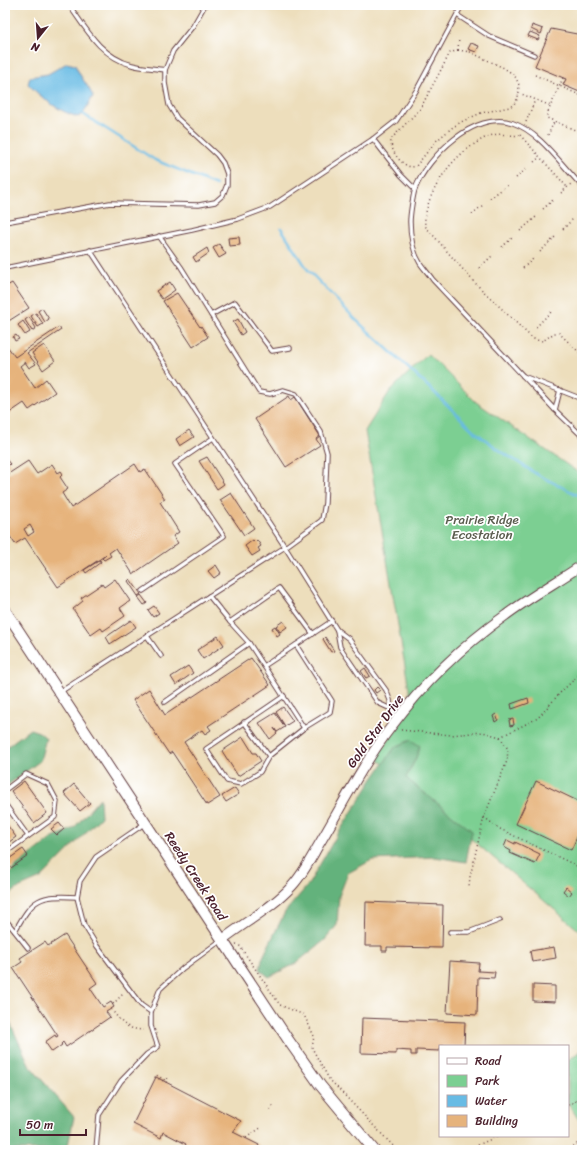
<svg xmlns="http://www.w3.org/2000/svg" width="587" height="1155" font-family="Sriracha,sans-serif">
  <rect width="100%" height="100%" fill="#fff"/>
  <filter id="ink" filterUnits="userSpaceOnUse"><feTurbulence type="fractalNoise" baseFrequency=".025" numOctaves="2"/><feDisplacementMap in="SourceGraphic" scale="8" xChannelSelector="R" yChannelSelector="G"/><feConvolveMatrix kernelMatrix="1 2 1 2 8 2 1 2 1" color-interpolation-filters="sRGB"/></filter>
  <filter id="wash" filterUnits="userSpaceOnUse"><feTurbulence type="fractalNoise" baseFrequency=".012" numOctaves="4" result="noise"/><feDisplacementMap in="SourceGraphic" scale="16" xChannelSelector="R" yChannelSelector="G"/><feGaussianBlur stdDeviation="0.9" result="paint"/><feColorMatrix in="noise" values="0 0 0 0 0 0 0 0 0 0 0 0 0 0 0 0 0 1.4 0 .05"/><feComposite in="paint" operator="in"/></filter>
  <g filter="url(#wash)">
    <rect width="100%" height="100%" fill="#eddebc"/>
    <!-- green -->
    <g fill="#7bcf92" stroke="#62775e">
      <path d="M428,354L476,402L582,475V933L376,758L412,707L365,431L390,391Z"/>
      <path d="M582,1050V1125L568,1103V1060Z"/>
    </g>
    <!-- forest -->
    <g fill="#64b27c" stroke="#576854">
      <path d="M30,729L39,732L46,738L40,761L5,787V748Z"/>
      <path d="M411,740L420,746L416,758L406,778L472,831L466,862L435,857L372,860L348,873L339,896L337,925L325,940L295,964L269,977L260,970L262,959L285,912L308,885L334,840L372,780L395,747Z"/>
      <path d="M100,798L101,817L41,878L20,887L5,898V880L16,866L51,839L74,828Z"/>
      <path d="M5,1012L30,1066L74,1117L67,1150H5Z"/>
    </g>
    <!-- water -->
    <path fill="#68bbe4" stroke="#596d88" d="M67,63L75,65C80,77 88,85 93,96L83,114L78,117C58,111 43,99 28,84L30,77L48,74Z"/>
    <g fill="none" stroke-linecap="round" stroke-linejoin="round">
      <!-- stream -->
      <g stroke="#68bbe4" stroke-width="2.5">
        <path d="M83,114L155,160L216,185"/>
        <path d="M281,228L308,270L356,320L434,392L475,432L502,452L538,475L582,497"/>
      </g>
    </g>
    <g id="blocks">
      <!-- building -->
      <g fill="#e6b37c" fill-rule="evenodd">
        <path d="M532,25L543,29L541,34L531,29Z"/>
        <path d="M551,29L582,35V93L563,85L566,79L535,66Z"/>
        <path d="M530,32L540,36L538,40L528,36Z"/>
        <path d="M471,43L479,46L476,52L468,49Z"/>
        <path d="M239,237L240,245L229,246L228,238Z"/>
        <path d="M219,244L226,254L219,258L213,248Z"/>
        <path d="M207,248L209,253L196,262L193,257Z"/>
        <path d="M170,282L175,290L162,299L156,291Z"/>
        <path d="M12,283L29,308L7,322L5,319V287Z"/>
        <path d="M177,293L200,327L201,326L208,337L193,347L163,301Z"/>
        <path d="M42,308L49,319L45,322L38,311Z"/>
        <path d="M36,313L43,324L38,327L31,316Z"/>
        <path d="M29,317L36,328L32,331L25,320Z"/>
        <path d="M238,319L245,332L241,335L233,322Z"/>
        <path d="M23,321L30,332L25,335L18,325Z"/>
        <path d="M59,327L61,330L27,353L36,364L29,368L25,362L20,366L35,388L46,379L55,392L29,410L24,403L5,416V343L15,357Z"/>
        <path d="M16,335L19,339L15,341L13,337Z"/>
        <path d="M44,345L55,361L43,370L32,353Z"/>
        <path d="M289,396L291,400L295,397L320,436L316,439L320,445L286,467L255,419Z"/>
        <path d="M189,430L194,437L180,446L176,439Z"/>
        <path d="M207,457L224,484L217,489L199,461Z"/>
        <path d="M5,458L10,464L5,468Z"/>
        <path d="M28,461L37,474L52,464L58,473L61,471L63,474L60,477L68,489L62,493L71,508L135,464L140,472L145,469L165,499L160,502L179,532L173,536L178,543L133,574L116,548L109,553L111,556L104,560L102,558L106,555L58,587L25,538L15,544L5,529V476ZM30,525L34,532L28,536L24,529Z"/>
        <path d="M231,493L254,528L244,535L220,500Z"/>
        <path d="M253,540L255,542L257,540L261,546L258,548L260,551L252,556L245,546Z"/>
        <path d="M100,560L101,562L86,573L84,570Z"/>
        <path d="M216,565L221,573L214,578L208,571Z"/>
        <path d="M115,579L130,601L120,608L125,616L103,631L101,628L91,635L73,609L83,601L81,598L102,584L104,587Z"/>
        <path d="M130,579L141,594L138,596L128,581Z"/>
        <path d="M141,595L147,603L144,605L138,597Z"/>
        <path d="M154,606L159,613L153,617L148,610Z"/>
        <path d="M131,620L136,627L110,644L106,637Z"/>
        <path d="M283,621L287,627L280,632L276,626Z"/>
        <path d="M275,626L280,634L277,636L272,628Z"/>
        <path d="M218,636L224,645L203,659L197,650Z"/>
        <path d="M325,637L334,651L331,652L323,639Z"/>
        <path d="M251,658L270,685L208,726L211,730L205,734L202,730L184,742L220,797L207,805L172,752L169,754L133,700L149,689L165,715Z"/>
        <path d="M188,666L193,673L176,685L171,677Z"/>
        <path d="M365,668L370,676L366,678L361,671Z"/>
        <path d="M377,687L380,690L376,693L374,690Z"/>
        <path d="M528,698L529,703L512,709L511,704Z"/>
        <path d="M283,707L293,721L285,726L276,712Z"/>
        <path d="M275,713L285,727L277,732L274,728L277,733L270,739L259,723Z"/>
        <path d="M496,714L498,720L495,722L493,716Z"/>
        <path d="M513,719L514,725L510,726L509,720Z"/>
        <path d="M243,737L253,753H256L261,761L238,776L222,751Z"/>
        <path d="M24,781L47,813L34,823L11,791Z"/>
        <path d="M536,781L582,803V835L579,833L571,850L516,824Z"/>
        <path d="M74,784L90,803L80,811L64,793Z"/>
        <path d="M235,788L239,794L226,802L222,796Z"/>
        <path d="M5,822L16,837L5,845Z"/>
        <path d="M59,823L64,829L57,835L51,829Z"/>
        <path d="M507,840L515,844V842L540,854L535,864L510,853L511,851L504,847Z"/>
        <path d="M23,849L28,856L11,868L6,861Z"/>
        <path d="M566,887L572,892L569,896L563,891Z"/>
        <path d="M366,902L443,905L442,948L387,947V951H382V946H365Z"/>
        <path d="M65,935L97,983L90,988L103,1007L111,1002L114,1007L106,1012L110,1017L66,1047L63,1042L61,1044L62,1045L52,1052L45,1042L55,1035L56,1037L58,1036L13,968L22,962L20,958L45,942L48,946Z"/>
        <path d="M554,947L556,958L532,962L530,951Z"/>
        <path d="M450,961L479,963L478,971L495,972L494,978L478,977L477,1015L447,1013Z"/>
        <path d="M533,985L555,986V1002L533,1001Z"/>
        <path d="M362,1018L465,1022L464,1046H440V1051L416,1050V1055H411V1051L396,1050V1054L361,1053Z"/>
        <path d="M156,1077L241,1121L233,1132L259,1145L256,1150H183L186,1144L163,1132L161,1138L133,1124Z"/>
      </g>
    </g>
  </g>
  <g filter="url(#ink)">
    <use href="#blocks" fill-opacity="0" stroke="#623c41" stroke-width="1"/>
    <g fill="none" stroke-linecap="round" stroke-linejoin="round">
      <defs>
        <g id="service">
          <path d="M69,5C86,29 101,57 132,65C143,68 154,68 165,70"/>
          <path d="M457,15L489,36L534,55"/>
          <path d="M373,139L401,175L415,189"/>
          <path d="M582,186C562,166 540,132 513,123C475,110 428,156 415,189C413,196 410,214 410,222C410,235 413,252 420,263C424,269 429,274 433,280L555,410L582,436"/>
          <path d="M5,222L110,203L199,205L215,202L223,195L227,185V174L223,163L217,155L177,118L169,105L165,83V70L173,51L193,26L205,5"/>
          <path d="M90,250L285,547L337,630L349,639L386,690L390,700L391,709"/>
          <path d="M5,268L192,230L238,219L270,207L373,139L396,121L416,91L462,5"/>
          <path d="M211,315L235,302L272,351L290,348"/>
          <path d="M523,376L582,399"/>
          <path d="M555,410L560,390"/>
          <path d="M143,591L224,536L175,464L213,438"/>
          <path d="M209,596L230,622L249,643L304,728"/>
          <path d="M230,622L279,588L313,634"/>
          <path d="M337,630L340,647L378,703L391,709L397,718"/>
          <path d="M147,636L161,656"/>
          <path d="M264,666L332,621"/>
          <path d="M60,692L285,547L322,520L325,503L327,453L321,432L296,394L283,390L270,394L259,392L181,267L159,236"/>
          <path d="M284,696L206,749L227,781L241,784L260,772L269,756L304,728L330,712L332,701L296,645"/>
          <path d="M165,702L249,643"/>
          <path d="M244,722L269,756"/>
          <path d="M5,790L26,774L48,784L57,801L55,817L5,853"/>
          <path d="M5,804L28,836"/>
          <path d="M144,824L96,857L80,881L77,897L84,925L97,946L141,1005L151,1012"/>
          <path d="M5,919L28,948"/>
          <path d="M15,931C33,898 39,895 77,897"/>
          <path d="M450,932H469L500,920"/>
          <path d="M96,1150L99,1115L121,1081L147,1054L158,1047L151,1026V1012L160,989L183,968L220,941"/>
        </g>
        <path id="tertiary" d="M222,940C245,922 272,908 292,886C304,873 312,856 321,841C344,802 364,762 391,727C423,684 462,646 506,615C530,597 557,582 582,565"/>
        <path id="secondary" d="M5,610L289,1041L320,1085L374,1150"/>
      </defs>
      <!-- service casing -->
      <use href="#service" stroke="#623c41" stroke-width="5.5"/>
      <!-- tertiary casing -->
      <use href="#tertiary" stroke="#623c41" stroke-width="11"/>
      <!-- secondary casing -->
      <use href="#secondary" stroke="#623c41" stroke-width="12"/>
      <!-- path -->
      <g stroke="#623c41" stroke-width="1.5" stroke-dasharray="1 3" stroke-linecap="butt">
        <path d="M458,50L470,52L504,68L513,74L516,78L519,85L518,98L514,104L510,107L481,113L463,121L453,127L436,141L416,166C404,171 389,150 391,139L420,109L450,53Z"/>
        <path d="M458,50L459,38"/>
        <path d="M535,75L582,96"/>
        <path d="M563,78L547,114V118L582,133"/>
        <path d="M519,93L551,106"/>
        <path d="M526,122L535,100"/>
        <path d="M520,135C508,137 501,131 487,137C480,140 473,145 466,150C449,164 439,178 430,199C427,207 424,217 425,226L474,282L532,338L536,340L543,341L554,333H559L582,355"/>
        <path d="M520,135L567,187"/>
        <path d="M548,135L554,122"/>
        <path d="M534,162L540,157"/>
        <path d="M516,178L526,169"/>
        <path d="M561,193L572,183"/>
        <path d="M490,198L508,185"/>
        <path d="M543,209L553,200"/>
        <path d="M581,212L582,211"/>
        <path d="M472,214L483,205"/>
        <path d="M563,229L573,219"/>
        <path d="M520,231L536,217"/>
        <path d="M502,247L512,238"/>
        <path d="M540,252L556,236"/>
        <path d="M479,268L493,255"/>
        <path d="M523,268L533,259"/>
        <path d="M536,327L552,311"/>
        <path d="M5,595L8,601"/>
        <path d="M401,730L451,735L483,732L500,737L508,749L507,761L484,817L470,877L469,886"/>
        <path d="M500,737L538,718L560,693L582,672"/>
        <path d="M484,817L498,828L577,866L582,861"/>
        <path d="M577,866L582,872"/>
        <path d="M236,944L239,945L280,1005L304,1015L314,1036L312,1048L329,1079L397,1150"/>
        <path d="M113,1004L123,994"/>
        <path d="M111,1009C122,1023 125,1029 144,1030"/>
        <path d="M168,1078L165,1080L156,1075L155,1077L168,1083"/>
        <path d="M568,1105L582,1098"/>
        <path d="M271,1110L274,1104"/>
        <path d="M246,1138L262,1127"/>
        <path d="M467,1150L498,1136"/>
        <path d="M566,1150L582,1141"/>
      </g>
      <!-- service -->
      <use href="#service" stroke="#fff" stroke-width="3.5"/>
      <!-- tertiary -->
      <use href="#tertiary" stroke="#fff" stroke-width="9"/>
      <!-- secondary -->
      <use href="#secondary" stroke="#fff" stroke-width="10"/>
    </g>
  </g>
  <g text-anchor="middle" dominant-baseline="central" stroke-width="3.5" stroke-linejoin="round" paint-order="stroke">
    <!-- park labels -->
    <g font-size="13" fill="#5b5d4f" stroke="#fff">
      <text x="482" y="519">Prairie Ridge<tspan x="482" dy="15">Ecostation</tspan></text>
    </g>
    <!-- street labels -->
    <g font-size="13" fill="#4a1f2b" stroke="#fff">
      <text transform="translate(375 731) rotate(-54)">Gold Star Drive</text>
      <text transform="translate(196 876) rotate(57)">Reedy Creek Road</text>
    </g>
  </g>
  <!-- margin -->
  <rect width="587" height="1155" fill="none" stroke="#fff" stroke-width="20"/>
  <!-- legend -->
  <rect x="439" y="1045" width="130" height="92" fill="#ffffff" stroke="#b7a5aa"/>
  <rect x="447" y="1058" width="20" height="6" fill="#ffffff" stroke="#b7a5aa"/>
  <text x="475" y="1065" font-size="12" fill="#4a1f2b">Road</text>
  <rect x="447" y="1075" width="20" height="12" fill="#7bcf92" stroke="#b7a5aa"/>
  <text x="475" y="1085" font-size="12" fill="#4a1f2b">Park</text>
  <rect x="447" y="1095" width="20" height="12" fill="#68bbe4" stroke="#b7a5aa"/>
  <text x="475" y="1105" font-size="12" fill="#4a1f2b">Water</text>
  <rect x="447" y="1115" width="20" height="12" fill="#e6b37c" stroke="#b7a5aa"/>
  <text x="475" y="1125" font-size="12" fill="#4a1f2b">Building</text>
  <!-- north arrow -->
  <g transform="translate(38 38) rotate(197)" stroke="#ffffff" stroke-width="3" paint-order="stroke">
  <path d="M0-3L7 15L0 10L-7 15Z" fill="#4a1f2b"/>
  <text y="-6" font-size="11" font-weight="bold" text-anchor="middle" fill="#4a1f2b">N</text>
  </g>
  <!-- scale -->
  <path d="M20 1129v6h66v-6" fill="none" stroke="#4a1f2b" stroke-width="2"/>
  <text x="26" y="1129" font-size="12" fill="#4a1f2b" stroke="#ffffff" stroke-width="3" paint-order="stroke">50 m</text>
</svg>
